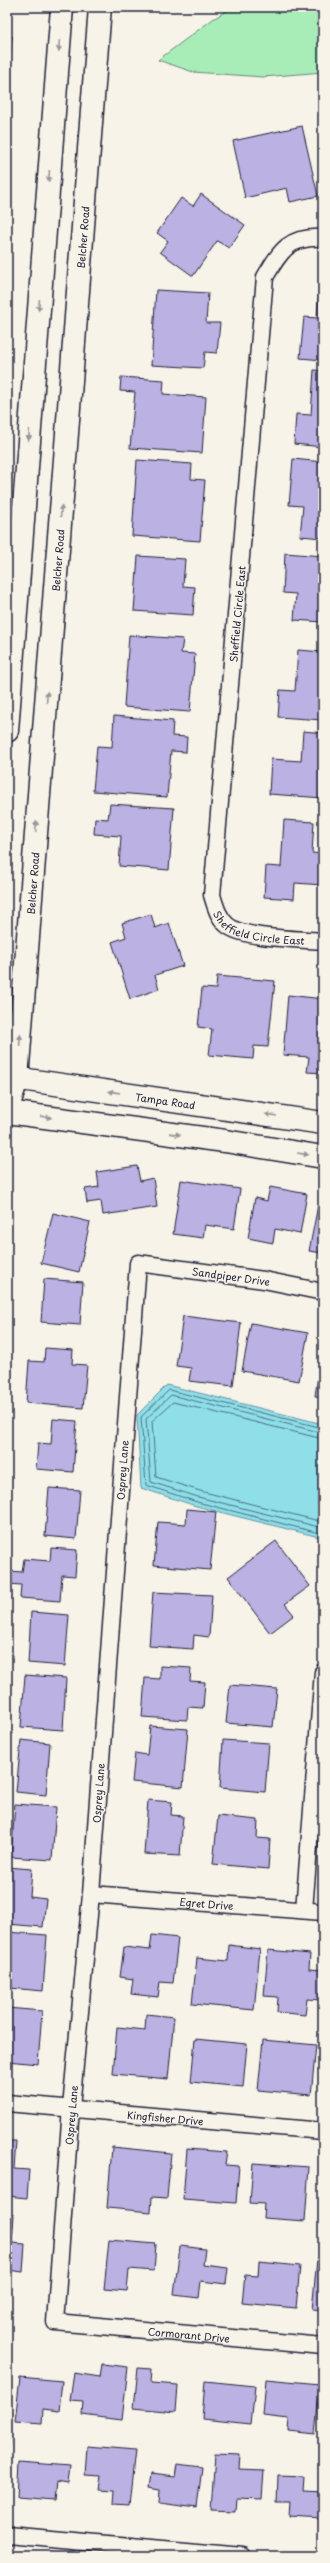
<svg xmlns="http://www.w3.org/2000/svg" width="330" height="2563" font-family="'Playpen Sans',sans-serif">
  <rect width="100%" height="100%" fill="#f7f3e8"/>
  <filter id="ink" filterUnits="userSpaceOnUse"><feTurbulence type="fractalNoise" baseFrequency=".025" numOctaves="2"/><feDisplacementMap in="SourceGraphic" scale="8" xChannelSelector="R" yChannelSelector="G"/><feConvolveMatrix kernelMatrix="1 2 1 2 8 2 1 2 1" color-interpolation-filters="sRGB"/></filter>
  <g filter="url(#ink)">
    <!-- green -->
    <path fill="#a8edb8" stroke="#65887a" d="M233,7H323V72L263,77L193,72L158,60L213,19Z"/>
    <!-- water -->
    <path fill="#8edfe8" stroke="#6393a3" d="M167,1385L323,1424V1538L196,1506L141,1488L137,1415Z"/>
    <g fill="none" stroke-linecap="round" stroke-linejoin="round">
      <!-- shore -->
      <g stroke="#4d6e80" stroke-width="1">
        <path d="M323,1428L169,1390L141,1417L146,1485L197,1502L323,1534"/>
        <path d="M323,1433L171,1395L146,1419L151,1482L198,1497L323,1528"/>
        <path d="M323,1439L173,1402L152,1421L156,1477L200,1491L323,1522"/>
      </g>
    </g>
    <!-- building -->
    <g fill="#bbb1e2" stroke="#22223b">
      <path d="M7,35L12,36L7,96Z"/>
      <path d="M302,126L318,196L290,202L287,188L245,198L233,141Z"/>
      <path d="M201,194L245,225L229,248L217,241L193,276L160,252L168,241L157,233L181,198L193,206Z"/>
      <path d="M156,290L208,293L206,323H220L217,353L205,352L203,368L151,365Z"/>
      <path d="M319,290H323V360L300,358L304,317L317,318Z"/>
      <path d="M314,370L323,371V447L294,444L296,414L311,415Z"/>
      <path d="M121,377L164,380L163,394L206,397L202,453L130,448L135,392L120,391Z"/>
      <path d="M293,459L323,462V538L300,536L303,506L289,505Z"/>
      <path d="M137,460L192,464L191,479L205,480L200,541L132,536Z"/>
      <path d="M285,553L323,556V622L294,620L296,594L283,593Z"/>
      <path d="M138,556L185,559L183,586L195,587L193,615L134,611Z"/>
      <path d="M129,635L183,639L181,653L195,654L190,712L124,707Z"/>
      <path d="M298,650L323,652V720L278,717L280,690L295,691Z"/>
      <path d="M114,716L173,721L172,736L187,737L186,752L171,751L167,797L93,791L97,746L112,747Z"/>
      <path d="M303,731L323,733V798L269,794L271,759L301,761Z"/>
      <path d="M110,804L174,808L169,870L119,866L121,836L94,834L95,818L108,819Z"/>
      <path d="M284,820L314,822L312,853L323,854V885L295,883L294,899L264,897L266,866L281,867Z"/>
      <path d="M151,914L155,928L169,923L183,966L155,975L159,989L130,999L112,942L126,937L122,923Z"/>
      <path d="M217,976L275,981L268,1047L254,1046L253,1059L209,1055L212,1029L198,1027L202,988L216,989Z"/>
      <path d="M288,995L323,999V1073L307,1072L309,1057L283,1055Z"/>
      <path d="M137,1166L140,1181L153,1178L157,1207L103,1215L101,1201L87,1203L85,1189L99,1187L97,1172Z"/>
      <path d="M181,1180L240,1189L234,1229L205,1225L203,1238L173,1234Z"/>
      <path d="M270,1187L307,1194L300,1234L275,1229L273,1243L248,1238L255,1198L267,1201Z"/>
      <path d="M318,1205L323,1206V1253L309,1251Z"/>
      <path d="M53,1213L90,1222L79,1272L41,1263Z"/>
      <path d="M44,1279L83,1282L80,1325L41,1322Z"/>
      <path d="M183,1316L241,1323L233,1386L189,1381L191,1368L176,1366Z"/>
      <path d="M251,1323L308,1333L299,1381L242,1371Z"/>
      <path d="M323,1342V1397L315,1396Z"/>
      <path d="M45,1348L73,1350L72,1364L87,1365L83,1408L26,1403L29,1361L44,1362Z"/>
      <path d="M53,1419L77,1421L73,1472L36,1469L38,1443L51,1444Z"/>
      <path d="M49,1488L80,1490L76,1539L45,1536Z"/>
      <path d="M187,1509L216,1512L210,1570L154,1565L158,1522L186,1524Z"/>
      <path d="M276,1541L310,1586L285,1604L294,1615L270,1633L228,1577Z"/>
      <path d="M51,1548L77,1550L75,1576L62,1575L60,1601L20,1598L21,1585L8,1584L9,1571L22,1572L24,1559L50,1561Z"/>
      <path d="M153,1592L212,1595L209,1637L194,1635L193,1649L149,1646Z"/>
      <path d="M31,1612L69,1615L65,1666L28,1663Z"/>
      <path d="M160,1666L191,1668L190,1681L205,1682L203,1708L188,1707L187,1720L142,1717L145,1678L160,1679Z"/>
      <path d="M25,1675L66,1678L63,1730L21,1727Z"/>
      <path d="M230,1685L277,1689L273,1727L226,1723Z"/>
      <path d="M150,1726L188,1729L183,1787L132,1782L135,1753L147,1755Z"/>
      <path d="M21,1740L50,1743L46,1795L16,1792Z"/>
      <path d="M223,1740L269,1743L265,1792L220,1788Z"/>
      <path d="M148,1800L172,1802L171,1815L183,1816L180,1856L144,1854Z"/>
      <path d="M15,1804L56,1807L52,1860L11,1857Z"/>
      <path d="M218,1816L258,1820L257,1838L270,1839L268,1869L213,1864Z"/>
      <path d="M7,1867L32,1869L30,1897L46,1899L43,1927L7,1924Z"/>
      <path d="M7,1932L47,1935L43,1991L10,1988L11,1974H7Z"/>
      <path d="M152,1935L178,1938L173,1983L160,1982L158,1997L131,1994L133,1979L120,1977L124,1947L150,1950Z"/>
      <path d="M229,1945L260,1949L254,2010L192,2004L197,1958L228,1961Z"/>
      <path d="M268,1950L310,1954L309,1969L323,1970L321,2000L307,1999L305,2015L277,2012L278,1997L264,1996Z"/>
      <path d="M7,2008L42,2011L38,2064L7,2061Z"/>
      <path d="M146,2014L174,2017L168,2079L113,2074L117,2027L145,2030Z"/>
      <path d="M195,2039L247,2044L243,2087L191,2082Z"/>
      <path d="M263,2040L316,2045L311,2095L258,2090Z"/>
      <path d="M7,2141H16L14,2169L29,2170L27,2198L7,2196Z"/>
      <path d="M112,2147L171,2153L167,2198L152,2197L151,2212L107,2208Z"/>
      <path d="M187,2149L227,2152L225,2165L239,2166L236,2203L183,2199Z"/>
      <path d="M253,2163L309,2167L305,2221L263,2218L264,2204L250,2203Z"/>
      <path d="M323,2197V2223L321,2222Z"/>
      <path d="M7,2215H14L12,2243L25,2244L23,2272L7,2270Z"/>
      <path d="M109,2240L156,2244L154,2271L129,2269L127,2291L104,2289Z"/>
      <path d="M180,2246L205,2249L203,2265L228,2268L226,2284L201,2281L199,2298L174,2295Z"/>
      <path d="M317,2259L323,2260V2311L312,2310Z"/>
      <path d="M259,2262L300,2266L296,2308L242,2303L245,2275L258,2276Z"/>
      <path d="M102,2364L128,2367L122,2420L82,2415L83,2401L70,2400L74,2373L100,2377Z"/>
      <path d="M138,2368L152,2369L151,2383L178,2385L176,2412L134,2408Z"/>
      <path d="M20,2377L62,2381L59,2411L43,2409L42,2424L15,2422Z"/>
      <path d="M266,2379L320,2384L315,2434L288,2431L289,2419L263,2416Z"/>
      <path d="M205,2381L255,2386L251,2424L202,2419Z"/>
      <path d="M7,2433L10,2434L7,2462Z"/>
      <path d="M87,2446L135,2450L129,2506L114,2505L115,2490L99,2489L101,2475L85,2474Z"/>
      <path d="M215,2454L240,2455L239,2470L264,2471L262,2499L237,2498L236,2511L211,2510Z"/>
      <path d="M19,2462L70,2466L68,2484L56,2482L54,2500L17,2497Z"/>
      <path d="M177,2464L202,2467L197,2508L159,2503L160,2490L148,2488L150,2474L175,2477Z"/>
      <path d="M278,2475L304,2476L303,2490L323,2491V2519L289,2517L290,2503H277Z"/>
    </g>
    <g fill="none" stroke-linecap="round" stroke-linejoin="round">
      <defs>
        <g id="street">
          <path id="s1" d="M323,238C289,236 281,250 265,277L212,895C215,905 218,917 227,925C243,939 301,939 323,941"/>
          <path id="s2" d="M323,1292L264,1280L138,1263L91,1894L71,2108L55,2322L323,2346"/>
          <path id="s3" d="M91,1894L323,1912"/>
          <path d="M304,1910L323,1672"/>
          <path id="s4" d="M7,2103L323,2131"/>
          <path d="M7,2535L243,2556"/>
        </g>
        <g id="secondary">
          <path d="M7,731L62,7"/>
          <path id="s5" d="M7,1077L323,1123"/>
          <path id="s6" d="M7,1111L17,1079L100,7"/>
          <path d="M7,1112L225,1141L323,1157"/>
        </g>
      </defs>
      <!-- street casing -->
      <use href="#street" stroke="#22223b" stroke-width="19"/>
      <!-- secondary casing -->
      <use href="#secondary" stroke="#22223b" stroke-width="25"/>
      <!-- street -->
      <use href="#street" stroke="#f7f3e8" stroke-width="16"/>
      <!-- secondary -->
      <use href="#secondary" stroke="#f7f3e8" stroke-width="22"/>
    </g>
    <!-- one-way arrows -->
    <defs><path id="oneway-solid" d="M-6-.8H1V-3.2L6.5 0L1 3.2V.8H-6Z"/></defs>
    <g fill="#97959a">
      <use href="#oneway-solid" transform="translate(59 46) rotate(94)"/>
      <use href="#oneway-solid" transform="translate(49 176) rotate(94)"/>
      <use href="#oneway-solid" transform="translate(39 305) rotate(94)"/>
      <use href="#oneway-solid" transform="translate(29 435) rotate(94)"/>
      <use href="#oneway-solid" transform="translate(61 511) rotate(-86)"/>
      <use href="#oneway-solid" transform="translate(47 697) rotate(-86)"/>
      <use href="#oneway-solid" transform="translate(36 826) rotate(-86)"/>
      <use href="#oneway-solid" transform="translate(20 1040) rotate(-86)"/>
      <use href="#oneway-solid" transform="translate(114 1092) rotate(-172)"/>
      <use href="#oneway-solid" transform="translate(271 1115) rotate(-171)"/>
      <use href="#oneway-solid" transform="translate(46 1117) rotate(8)"/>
      <use href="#oneway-solid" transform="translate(175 1134) rotate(8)"/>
      <use href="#oneway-solid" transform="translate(303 1154) rotate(9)"/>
    </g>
  </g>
  <g text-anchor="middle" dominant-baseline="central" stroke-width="3" stroke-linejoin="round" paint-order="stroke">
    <!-- street labels -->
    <g font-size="10" fill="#22223b" stroke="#f7f3e8">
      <text stroke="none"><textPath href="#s6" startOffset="878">Belcher Road</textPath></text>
      <text stroke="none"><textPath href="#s6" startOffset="554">Belcher Road</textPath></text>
      <text transform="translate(237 614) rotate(-85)">Sheffield Circle East</text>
      <text stroke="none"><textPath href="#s6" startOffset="230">Belcher Road</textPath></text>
      <text stroke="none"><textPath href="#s1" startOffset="761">Sheffield Circle East</textPath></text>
      <text stroke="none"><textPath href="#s5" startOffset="160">Tampa Road</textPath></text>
      <text transform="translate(231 1276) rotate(8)">Sandpiper Drive</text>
      <text transform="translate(122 1470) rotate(-86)">Osprey Lane</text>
      <text transform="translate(98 1793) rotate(-86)">Osprey Lane</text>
      <text stroke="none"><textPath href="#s3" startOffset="116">Egret Drive</textPath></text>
      <text transform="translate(71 2115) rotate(-85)">Osprey Lane</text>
      <text stroke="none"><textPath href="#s4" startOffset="159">Kingfisher Drive</textPath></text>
      <text stroke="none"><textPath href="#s2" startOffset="1384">Cormorant Drive</textPath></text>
    </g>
  </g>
  <!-- margin -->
  <rect width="330" height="2563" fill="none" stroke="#f7f3e8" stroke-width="24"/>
  <rect x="12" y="12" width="306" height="2539" fill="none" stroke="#22223b" stroke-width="1.5" filter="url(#ink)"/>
</svg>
